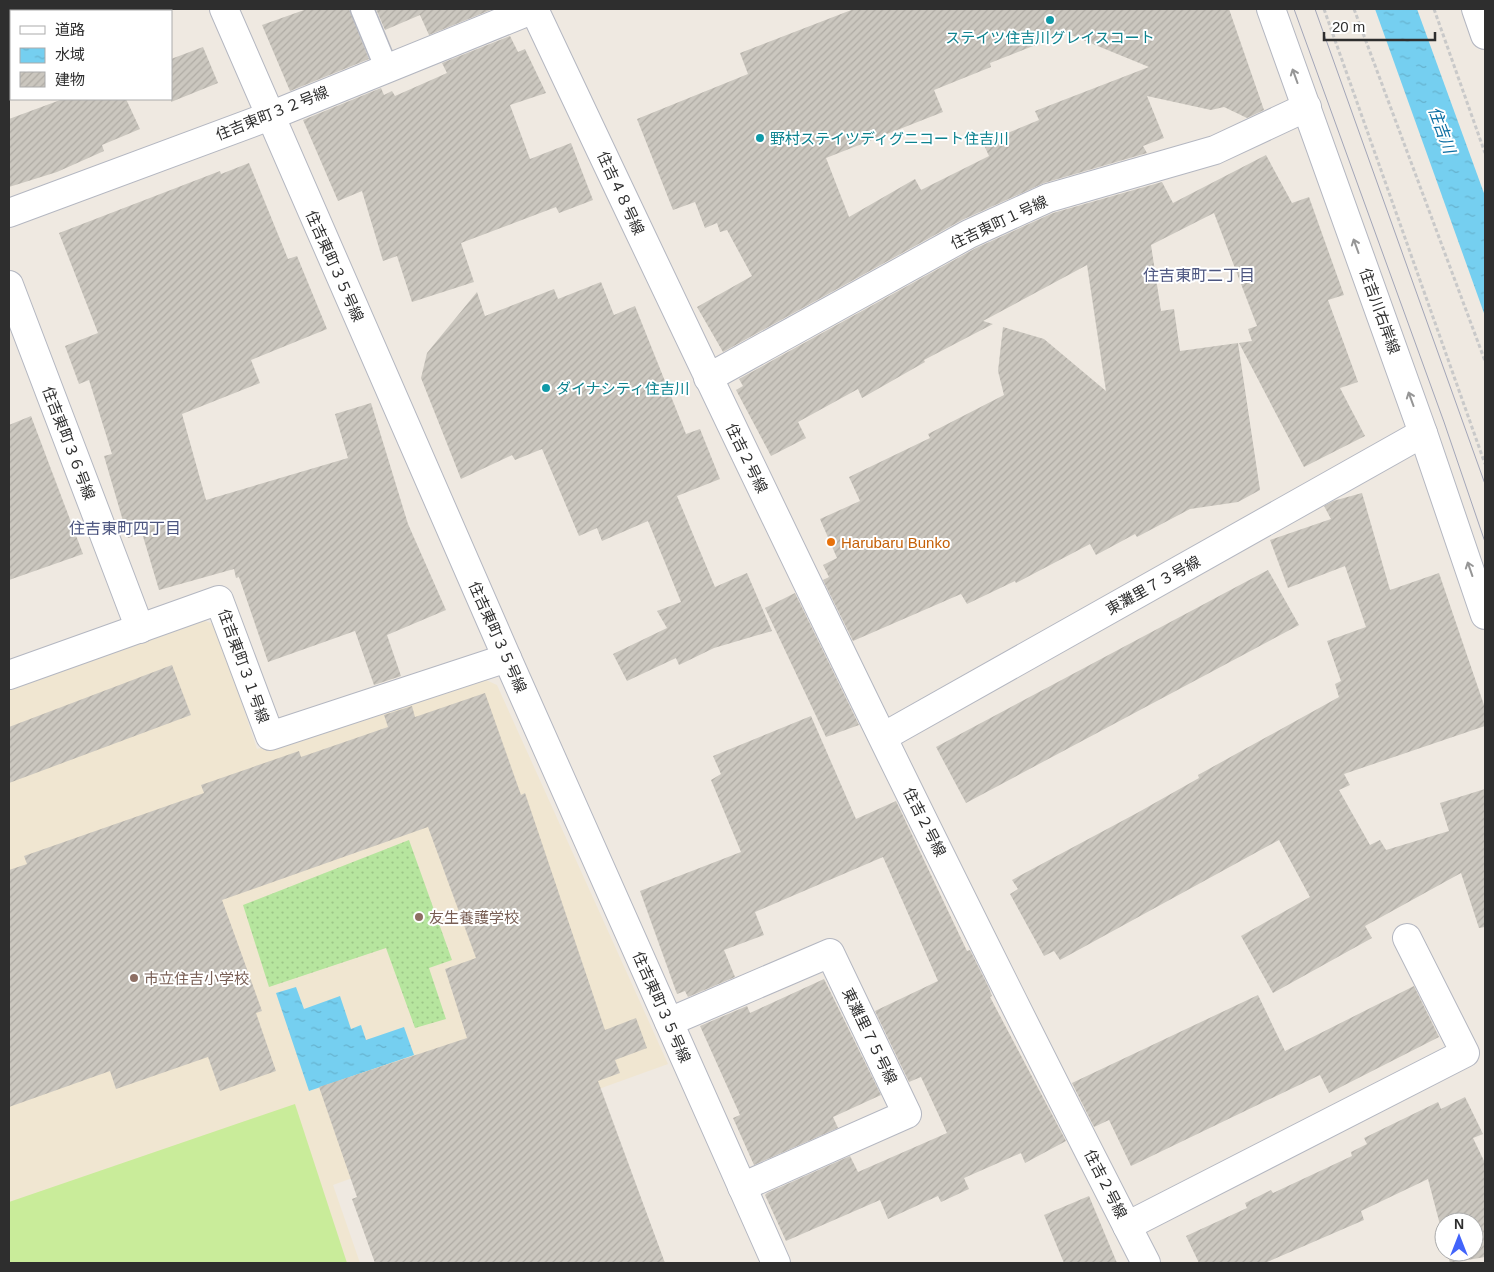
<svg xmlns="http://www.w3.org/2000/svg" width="1494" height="1272" font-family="Arial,'Noto Sans JP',sans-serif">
  <defs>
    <pattern id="grass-dots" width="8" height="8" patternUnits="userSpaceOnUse" patternTransform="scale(1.25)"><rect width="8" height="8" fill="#b6e59e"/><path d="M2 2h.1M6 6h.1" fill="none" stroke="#9dc588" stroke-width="1.8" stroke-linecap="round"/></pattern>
    <pattern id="water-ripples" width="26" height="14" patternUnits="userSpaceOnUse" patternTransform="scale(1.25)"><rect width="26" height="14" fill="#75cff0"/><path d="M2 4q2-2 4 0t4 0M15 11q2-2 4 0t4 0" fill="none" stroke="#66b2ce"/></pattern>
    <pattern id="building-hatch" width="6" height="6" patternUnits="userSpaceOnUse" patternTransform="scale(1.25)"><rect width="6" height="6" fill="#cbc7bf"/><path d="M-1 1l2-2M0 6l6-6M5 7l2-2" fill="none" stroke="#afaba4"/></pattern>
  </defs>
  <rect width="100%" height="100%" fill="#efe9e1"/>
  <!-- education -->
  <path fill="#f0e6d1" d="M200,619L216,625L257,749L486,680L497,685L668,1064L333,1185L360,1263H9V689Z"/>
  <!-- grass -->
  <path fill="url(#grass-dots)" d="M409,840L452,960L429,968L446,1019L415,1028L386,948L269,987L243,905Z"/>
  <!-- pitch -->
  <path fill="#c9ec9a" d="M295,1104L347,1263H9V1202Z"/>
  <!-- water -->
  <g fill="url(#water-ripples)">
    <path d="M1375,9H1417L1485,196V316Z"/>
    <path d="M296,987L304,1009L340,996L351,1029L361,1025L366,1040L404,1027L414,1055L309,1091L276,993Z"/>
  </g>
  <!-- building -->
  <g fill="url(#building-hatch)" fill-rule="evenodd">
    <path d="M307,9H349L369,59L290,91L262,25Z"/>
    <path d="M376,9H493L429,35L420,15L385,30Z"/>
    <path d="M854,9H1229L1264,110L1247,118L1224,107L1211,110L1147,96L1164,138L1143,146L1147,153L1044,183L962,220L723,352L697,307L752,276L727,230L720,232L717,223L705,228L695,202L673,210L637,119L748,74L740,53ZM1066,33L1149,67L1035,111L1039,120L983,143L989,156L921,190L915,179L849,217L826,158L943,112L934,90L991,67L990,63Z"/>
    <path d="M510,36L518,52L525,49L546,93L510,105L530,159L571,143L593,200L559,213L556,207L461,243L474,282L412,302L397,256L383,261L362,191L338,201L303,120L381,88L384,95L392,91L395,96L447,73L442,63Z"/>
    <path d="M203,47L218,83L171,102V59Z"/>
    <path d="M63,99H126L140,129L102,145L104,151L57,172L9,187V119Z"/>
    <path d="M1266,155L1292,203L1309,197L1344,295L1328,300L1358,382L1340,388L1365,436L1304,467L1239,343L1252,341L1248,329L1257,326L1214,213L1151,245L1161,311L1174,309L1180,351L1238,343L1260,490L1238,502L1190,509L1137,537L1135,534L1096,555L1090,544L1016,583L1015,581L967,604L961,594L853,641L823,580L829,577L823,565L837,558L820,519L860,501L849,477L930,438L928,434L1004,395L998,371L1003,327L1044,339L1106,391L1087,265L983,321L993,324L924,360L925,362L862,398L858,389L798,422L806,438L771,456L736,390L743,386L739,379L976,248L1053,213L1162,182L1173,203Z"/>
    <path d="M249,163L288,259L297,256L327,329L251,360L260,383L182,414L206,500L348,458L335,414L371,403L408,524L446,610L387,635L401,676L374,685L355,631L268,662L239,577L236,578L234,569L159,590L142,533L128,538L104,456L112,454L89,380L79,384L65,346L98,333L59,233L220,171L221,174Z"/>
    <path d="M601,282L614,315L635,306L686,434L700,429L720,479L677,496L715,587L747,573L772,631L714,648L679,665L676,658L627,681L613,654L667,628L657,611L681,602L648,521L602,541L597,528L579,536L542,449L515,460L512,455L461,479L421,378L427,353L477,292L485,316L554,289L558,299Z"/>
    <path d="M31,416L83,554L9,580V425Z"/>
    <path d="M1362,493L1390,590L1439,573L1485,708V726L1344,774L1350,785L1339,790L1370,845L1380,840L1386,850L1449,831L1440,803L1485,789V927L1479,928L1461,873L1365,926L1372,938L1273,993L1241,936L1310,897L1279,840L1060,960L1054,951L1044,956L1010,894L1018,889L1012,880L1137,813L1199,778L1198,775L1339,697L1335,684L1341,681L1327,641L1366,627L1345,566L1288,588L1270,540L1331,519L1324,506L1333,501Z"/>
    <path d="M1268,570L1299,625L966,803L936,747Z"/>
    <path d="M795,593L859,725L826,737L765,608Z"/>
    <path d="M172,665L191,715L9,783V727Z"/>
    <path d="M485,693L521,795L525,793L605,1030L636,1018L647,1048L615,1060L620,1073L598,1081L665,1263H375L352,1199L357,1197L319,1087L467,1038L445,969L476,958L428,827L222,900L262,1011L256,1013L276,1071L220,1091L208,1057L116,1089L110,1071L9,1107V870L27,864L24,856L204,793L201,785L299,751L301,757L388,727L384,715L412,706L415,717Z"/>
    <path d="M811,716L856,819L896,801L967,951L970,950L989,988L992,996L990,997L1066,1141L1025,1163L1021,1153L964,1178L969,1189L941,1202L938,1196L888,1219L880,1200L786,1241L765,1195L767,1193L850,1156L858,1172L947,1133L921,1077L909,1082L875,1011L938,981L883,857L755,912L764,935L724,950L735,977L688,997L685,991L677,994L640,891L741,852L711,780L721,774L713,756Z"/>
    <path d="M824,979L881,1095L833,1117L838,1128L754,1165L733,1118L740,1115L700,1026L747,1006L750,1013Z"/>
    <path d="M1414,986L1439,1037L1329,1093L1320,1075L1131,1166L1109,1120L1094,1127L1072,1083L1258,995L1285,1051Z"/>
    <path d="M1465,1097L1483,1134L1473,1138L1485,1163V1257L1450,1263L1447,1252H1474V1222H1444V1240L1428,1179L1361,1211L1364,1220L1265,1263H1199L1186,1236L1247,1208L1245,1203L1271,1190L1273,1193L1352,1156L1351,1152L1367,1144L1364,1138L1438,1102L1441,1109Z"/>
    <path d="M1089,1196L1117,1263H1064L1044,1215Z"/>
  </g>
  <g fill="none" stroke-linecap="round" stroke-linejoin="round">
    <defs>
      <path id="service" d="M362,9L386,67"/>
      <g id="minor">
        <path d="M224,9L507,658L776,1263"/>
        <path d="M534,9C732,429 933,850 1146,1263"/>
        <path d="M1271,9L1423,433L1485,615"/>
        <path d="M1476,9L1485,35"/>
        <path d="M9,213L270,116L534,9"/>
        <path d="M9,285L140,629"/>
        <path d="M708,378L969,234L1048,198L1215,150L1307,107"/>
        <path d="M9,675L219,600L270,736L507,658"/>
        <path d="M883,737L1423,433"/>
        <path d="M669,1022L830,953L907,1114L742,1187"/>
        <path d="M1127,1226L1465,1053L1407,938"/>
      </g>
    </defs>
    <!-- service casing -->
    <use href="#service" stroke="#b4b7c1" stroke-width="25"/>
    <!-- minor casing -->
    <use href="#minor" stroke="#b4b7c1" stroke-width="30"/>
    <!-- path -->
    <g stroke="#c9c9c9" stroke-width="3" stroke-dasharray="4 2.5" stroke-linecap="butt">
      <path d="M1324,9L1485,464"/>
      <path d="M1354,9L1485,361"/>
      <path d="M1434,9L1485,153"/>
    </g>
    <!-- service -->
    <use href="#service" stroke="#fff" stroke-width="22"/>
    <!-- minor -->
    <use href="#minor" stroke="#fff" stroke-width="28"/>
    <!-- tram -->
    <g stroke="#a3a6b8" stroke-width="1">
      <path d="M1294,9L1444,422L1485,542"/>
      <path d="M1315,9L1485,484"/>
    </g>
  </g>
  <!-- one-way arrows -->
  <defs><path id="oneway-shaft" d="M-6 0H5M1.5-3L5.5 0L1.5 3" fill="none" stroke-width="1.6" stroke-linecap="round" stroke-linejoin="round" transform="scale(1.25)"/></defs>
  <g stroke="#969696">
    <use href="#oneway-shaft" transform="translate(1295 76) rotate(-110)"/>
    <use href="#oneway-shaft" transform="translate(1356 246) rotate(-110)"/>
    <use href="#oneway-shaft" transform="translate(1411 399) rotate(-110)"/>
    <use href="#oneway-shaft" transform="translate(1470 569) rotate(-109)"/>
  </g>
  <!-- markers -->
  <g fill="#0f9aa8" stroke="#fff" stroke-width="2">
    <circle cx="1050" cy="20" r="5"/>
    <circle cx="760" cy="138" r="5"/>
    <circle cx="546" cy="388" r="5"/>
  </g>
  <circle fill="#e8710a" stroke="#fff" stroke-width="2" cx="831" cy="542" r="5"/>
  <g fill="#8d6e63" stroke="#fff" stroke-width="2">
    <circle cx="419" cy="917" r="5"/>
    <circle cx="134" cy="978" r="5"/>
  </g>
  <g text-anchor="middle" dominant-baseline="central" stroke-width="4" stroke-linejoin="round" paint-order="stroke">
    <!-- culture labels -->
    <g font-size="15" fill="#0d838f" stroke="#fff" text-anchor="start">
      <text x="1050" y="37" text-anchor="middle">ステイツ住吉川グレイスコート</text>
      <text x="770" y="138">野村ステイツディグニコート住吉川</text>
      <text x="556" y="388">ダイナシティ住吉川</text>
    </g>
    <!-- street labels -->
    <g font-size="15" fill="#2e2e2e" stroke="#fff">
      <text transform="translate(272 113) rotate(-22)">住吉東町３２号線</text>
      <text transform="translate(621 193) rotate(65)">住吉４８号線</text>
      <text transform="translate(999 222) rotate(-25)">住吉東町１号線</text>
      <text transform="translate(335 266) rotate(66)">住吉東町３５号線</text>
      <text transform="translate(1380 311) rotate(70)">住吉川右岸線</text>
      <text transform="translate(69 443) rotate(69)">住吉東町３６号線</text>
      <text transform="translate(747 458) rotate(64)">住吉２号線</text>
      <text transform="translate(1153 585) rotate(-29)">東灘里７３号線</text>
      <text transform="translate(498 637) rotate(66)">住吉東町３５号線</text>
      <text transform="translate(244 666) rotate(70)">住吉東町３１号線</text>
      <text transform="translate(925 822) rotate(63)">住吉２号線</text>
      <text transform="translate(662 1007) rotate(66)">住吉東町３５号線</text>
      <text transform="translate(870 1036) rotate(64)">東灘里７５号線</text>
      <text transform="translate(1106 1184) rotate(63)">住吉２号線</text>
    </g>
    <!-- food labels -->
    <g font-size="15" fill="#c56008" stroke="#fff" text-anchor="start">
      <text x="841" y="542">Harubaru Bunko</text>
    </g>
    <!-- education labels -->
    <g font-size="15" fill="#785e54" stroke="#fff" text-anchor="start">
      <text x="429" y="917">友生養護学校</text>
      <text x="144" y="978">市立住吉小学校</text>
    </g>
    <!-- water labels -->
    <g font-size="16" font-style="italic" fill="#0d6fa3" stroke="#fff">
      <text transform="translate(1442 130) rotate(70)">住吉川</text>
    </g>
    <!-- neighbourhood labels -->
    <g font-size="16" fill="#4d5680" stroke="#fff">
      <text x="1199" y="275">住吉東町二丁目</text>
      <text x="125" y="528">住吉東町四丁目</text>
    </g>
  </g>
  <!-- border -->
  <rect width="1494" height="1272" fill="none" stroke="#2e2e2e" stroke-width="20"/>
  <!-- legend -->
  <rect x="10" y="10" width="162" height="90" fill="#ffffff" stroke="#ababab"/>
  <rect x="20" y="26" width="25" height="8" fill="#ffffff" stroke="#ababab"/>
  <text x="55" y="35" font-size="15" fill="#2e2e2e">道路</text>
  <rect x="20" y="48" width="25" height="15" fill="url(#water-ripples)" stroke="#ababab"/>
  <text x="55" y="60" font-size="15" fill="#2e2e2e">水域</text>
  <rect x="20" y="72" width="25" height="15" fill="url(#building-hatch)" stroke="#ababab"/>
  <text x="55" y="85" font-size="15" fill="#2e2e2e">建物</text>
  <!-- north arrow -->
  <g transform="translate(1459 1237)"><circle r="24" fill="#ffffff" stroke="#ababab"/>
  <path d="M0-4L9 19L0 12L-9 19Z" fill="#4264fb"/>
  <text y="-8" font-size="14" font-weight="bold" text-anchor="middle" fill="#2e2e2e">N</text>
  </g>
  <!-- scale -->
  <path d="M1324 32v8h111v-8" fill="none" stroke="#2e2e2e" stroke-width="2.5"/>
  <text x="1332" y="32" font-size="15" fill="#2e2e2e" stroke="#ffffff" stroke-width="4" paint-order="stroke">20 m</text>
</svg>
